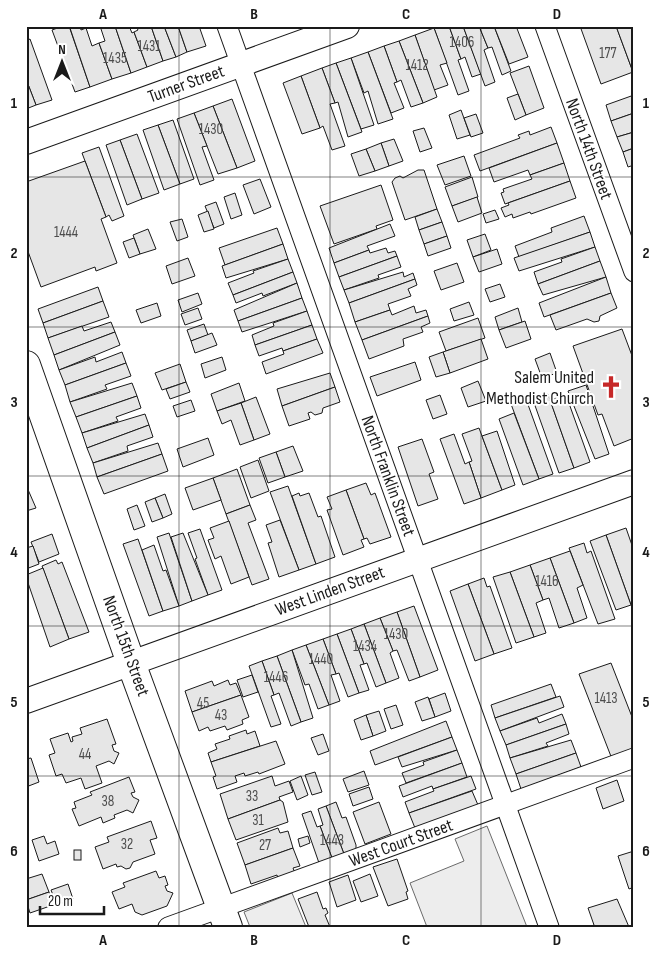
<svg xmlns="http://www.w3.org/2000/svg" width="660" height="953" font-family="'Sofia Sans Condensed',sans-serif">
  <rect width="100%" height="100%" fill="#fff"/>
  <!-- built -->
  <g fill="#ededed" stroke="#6a6a6a">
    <path d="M487,826L527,927H427L410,883L464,861L455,839Z"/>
    <path d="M292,893L306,927H250L244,912Z"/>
  </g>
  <!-- building -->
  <g fill="#e6e6e6" stroke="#1a1a1a">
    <path d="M63,26H69L90,87L75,92L52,30Z"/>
    <path d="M75,26H80L81,30L86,28L92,46L99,43L112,79L90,87L70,28Z"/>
    <path d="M100,26H115L131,73L112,79L99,43L105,41Z"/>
    <path d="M115,26H129L132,33L134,32L147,67L131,73Z"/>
    <path d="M136,26H151L163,61L147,67L134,32L138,30Z"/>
    <path d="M151,26H164L176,57L163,61Z"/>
    <path d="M164,26H178L187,52L176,57Z"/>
    <path d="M178,26H199L206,46L187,52Z"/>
    <path d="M439,26H449L461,59L458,60L469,91L458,95L434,28Z"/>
    <path d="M449,26H463L481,74L472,77L465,57L461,59Z"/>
    <path d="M463,26H479L488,48L484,50L495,82L485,86Z"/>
    <path d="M479,26H494L511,71L502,75L492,47L488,48Z"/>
    <path d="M494,26H516L528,57L509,64Z"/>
    <path d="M580,26H616L633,72L601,84Z"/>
    <path d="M616,26H634V72H633Z"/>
    <path d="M434,28L447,63L440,65L448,85L434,90L415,35Z"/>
    <path d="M415,35L437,97L423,103L399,41Z"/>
    <path d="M30,39L52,100L36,105L26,79V41Z"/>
    <path d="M399,41L423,103L411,107L401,80L397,82L384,46Z"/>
    <path d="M384,46L397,82L394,83L404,108L391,113L368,52Z"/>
    <path d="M368,52L393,119L378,124L368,91L364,93L351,58Z"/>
    <path d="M351,58L374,125L361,129L336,63Z"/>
    <path d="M336,63L362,132L348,137L338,102L335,103L322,68Z"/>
    <path d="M529,66L544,108L526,115L510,73Z"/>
    <path d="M322,68L335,103L330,104L345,146L332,150L323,126L320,128L301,76Z"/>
    <path d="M301,76L320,128L302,134L283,83Z"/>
    <path d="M26,79L36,105L26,109Z"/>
    <path d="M518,94L526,115L515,120L507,98Z"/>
    <path d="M634,95V113L611,121L606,105Z"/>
    <path d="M232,99L255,161L237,168L213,106Z"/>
    <path d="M213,106L237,168L218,174L194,113Z"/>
    <path d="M461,110L470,135L457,139L449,115Z"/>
    <path d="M194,113L207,146L202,147L214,180L200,185L177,119Z"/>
    <path d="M634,113V132L617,137L611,121Z"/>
    <path d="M476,114L483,133L471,137L464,118Z"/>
    <path d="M173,120L194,179L180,184L158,125Z"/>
    <path d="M158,125L180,184L164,190L143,130Z"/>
    <path d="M551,127L557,143L480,171L474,155L520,138L518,135L529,131L530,135Z"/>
    <path d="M424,128L432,148L420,152L413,131Z"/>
    <path d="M634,132V148L623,152L617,137Z"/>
    <path d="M137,134L159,193L142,199L120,140Z"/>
    <path d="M394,139L403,161L389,166L381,143Z"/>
    <path d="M120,140L142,199L127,205L106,145Z"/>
    <path d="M381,143L389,166L375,171L366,149Z"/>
    <path d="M557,143L564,163L530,175L528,170L494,182L489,168Z"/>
    <path d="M99,147L124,216L112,221L109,215L106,217L82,153Z"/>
    <path d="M634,148V165L628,167L623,152Z"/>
    <path d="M366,149L375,171L359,176L351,154Z"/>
    <path d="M464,156L471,176L445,185L437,165Z"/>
    <path d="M85,161L106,217L101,219L117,263L96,271L95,267L41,287L26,246V182Z"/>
    <path d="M564,163L570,181L505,204L501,193L504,192L503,189L532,179L530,175Z"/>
    <path d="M418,170H424L437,209L405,220L392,182L395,178L400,176L403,178Z"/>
    <path d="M472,177L478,197L452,206L445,187Z"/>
    <path d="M260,179L271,207L254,214L243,185Z"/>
    <path d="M570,181L576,198L531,214L530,212L513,218L512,214L505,217L501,208L509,205L508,203Z"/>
    <path d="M381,185L393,220L376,226L377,229L334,244L320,206Z"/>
    <path d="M235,193L242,215L231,219L224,197Z"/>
    <path d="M477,197L482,213L458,222L452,206Z"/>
    <path d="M216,202L224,224L214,228L205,206Z"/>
    <path d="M437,209L442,222L419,230L415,217Z"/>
    <path d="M495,210L499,219L486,223L483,214Z"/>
    <path d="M208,211L214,229L204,232L198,215Z"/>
    <path d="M584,216L590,232L519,257L515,246L552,232L551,228Z"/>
    <path d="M182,219L188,237L177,241L170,222Z"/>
    <path d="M442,222L447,236L424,244L419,230Z"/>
    <path d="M390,224L395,236L367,246L369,250L334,263L329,248Z"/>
    <path d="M277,228L283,244L225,265L219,248Z"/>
    <path d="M148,229L156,249L140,254L133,235Z"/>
    <path d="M590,232L595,247L519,271L514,258Z"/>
    <path d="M485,234L491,250L473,257L467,240Z"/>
    <path d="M447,236L451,248L428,256L424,244Z"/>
    <path d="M134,238L140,254L129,258L123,242Z"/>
    <path d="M283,244L288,259L226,278L222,266Z"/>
    <path d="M595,247L600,261L538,284L534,272L562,262L561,259Z"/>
    <path d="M386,248L388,253L395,251L397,256L339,277L334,263L369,250L370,253Z"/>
    <path d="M497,249L502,264L479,272L473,257Z"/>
    <path d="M397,256L401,267L378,275L379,278L344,290L339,277Z"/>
    <path d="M188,258L195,276L172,284L166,266Z"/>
    <path d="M288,259L293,272L233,295L228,283L254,273L253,271Z"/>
    <path d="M600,261L606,277L543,295L538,284Z"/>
    <path d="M457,263L464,282L441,290L434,271Z"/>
    <path d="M293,272L297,283L263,296L262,293L236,303L233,295Z"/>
    <path d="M403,272L404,277L413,273L415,279L349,303L344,290Z"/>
    <path d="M606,277L611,293L544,317L539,303Z"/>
    <path d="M415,279L417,285L408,289L411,296L388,304L390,310L355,322L349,303Z"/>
    <path d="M297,283L302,298L238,321L234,310Z"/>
    <path d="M500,284L505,297L490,302L485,289Z"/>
    <path d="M98,287L103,301L43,323L38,309Z"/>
    <path d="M198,293L202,304L182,312L178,300Z"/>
    <path d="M611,293L617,308L600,316L599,321L594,322L587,319L556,330L550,315Z"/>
    <path d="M302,298L307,311L242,332L238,321Z"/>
    <path d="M103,301L109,317L48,338L43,323Z"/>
    <path d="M469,302L474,315L454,321L450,309Z"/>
    <path d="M157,303L161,316L141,323L136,310Z"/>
    <path d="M414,306L416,313L426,310L428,316L362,340L355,322L390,310L392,315Z"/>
    <path d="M198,308L202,319L185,325L181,314Z"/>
    <path d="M518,308L522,322L499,330L495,317Z"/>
    <path d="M307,311L312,325L255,345L252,335L274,326L273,323Z"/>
    <path d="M428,316L430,323L421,327L423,332L403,339L404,346L369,359L362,340Z"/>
    <path d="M478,318L485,338L446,351L439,332Z"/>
    <path d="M525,321L531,339L506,348L499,330Z"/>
    <path d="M111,322L115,332L54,355L48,338L82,326L84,331Z"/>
    <path d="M204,324L208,335L191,341L187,330Z"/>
    <path d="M312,325L317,339L283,351L282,348L259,356L255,345Z"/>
    <path d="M622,329L634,361V438L614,446L602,414L598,415L573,346Z"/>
    <path d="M115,332L120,345L59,370L54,355Z"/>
    <path d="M212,333L217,345L195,353L191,341Z"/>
    <path d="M317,339L323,353L266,374L262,362L284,354L283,351Z"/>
    <path d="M481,339L488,359L450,373L443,352Z"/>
    <path d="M122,352L126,363L65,385L59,370L95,357L96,362Z"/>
    <path d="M443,352L450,373L436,377L429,357Z"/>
    <path d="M550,353L557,373L542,378L535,359Z"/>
    <path d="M222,357L226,370L205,378L201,364Z"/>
    <path d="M415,362L421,380L377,396L370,377Z"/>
    <path d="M126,363L131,376L105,385L107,389L70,402L65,385Z"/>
    <path d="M180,364L186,382L162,390L155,373Z"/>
    <path d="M330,373L335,387L282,406L277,389Z"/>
    <path d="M478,381L486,401L468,407L461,388Z"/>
    <path d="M186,382L190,392L170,399L166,389Z"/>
    <path d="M132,383L137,396L76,417L70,402Z"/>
    <path d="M239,383L245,401L217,411L211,394Z"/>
    <path d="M586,385L609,454L595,459L568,391Z"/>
    <path d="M335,387L340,402L323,408L322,413L315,415L311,412L308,413L310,419L289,426L282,406Z"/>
    <path d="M548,394L574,468L559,473L533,400Z"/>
    <path d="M440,395L447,414L433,419L426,400Z"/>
    <path d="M566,395L590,462L574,468L550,400Z"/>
    <path d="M137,396L141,408L116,417L118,421L82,433L76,417Z"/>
    <path d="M256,397L270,434L254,440L241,403Z"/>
    <path d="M526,399L553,474L539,479L511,404Z"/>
    <path d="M191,400L195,411L177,417L173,406Z"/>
    <path d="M241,403L254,440L240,445L231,420L222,424L217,411Z"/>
    <path d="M514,413L539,479L523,485L499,419Z"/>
    <path d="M145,414L149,425L87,448L82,433Z"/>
    <path d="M149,425L153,437L127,446L128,451L93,463L87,448Z"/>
    <path d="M479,428L502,490L481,498L469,462L472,461L462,434Z"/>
    <path d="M497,431L515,485L502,490L482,436Z"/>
    <path d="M454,434L465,464L469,462L481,498L464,504L440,439Z"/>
    <path d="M208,438L214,455L183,467L177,449Z"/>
    <path d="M422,439L434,472L429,474L438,499L418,506L398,447Z"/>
    <path d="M158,443L162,454L97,477L93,463Z"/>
    <path d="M293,446L303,471L285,477L276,452Z"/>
    <path d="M276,452L285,477L268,483L259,458Z"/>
    <path d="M162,454L168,471L104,494L97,477Z"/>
    <path d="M258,460L269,491L251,498L240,467Z"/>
    <path d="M237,469L250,505L226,514L213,478Z"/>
    <path d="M213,478L221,500L193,510L185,488Z"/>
    <path d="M366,483L371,495L375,493L391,537L370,544L367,538L364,539L346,490Z"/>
    <path d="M26,485L36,508L26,511Z"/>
    <path d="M288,486L316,564L299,570L270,492Z"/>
    <path d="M346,490L364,539L361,540L364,547L343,555L327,510L332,509L327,497Z"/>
    <path d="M299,493L300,496L309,493L318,517L321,516L335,557L316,564L292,496Z"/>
    <path d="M165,494L172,514L163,518L155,498Z"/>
    <path d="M155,498L163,518L152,522L145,502Z"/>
    <path d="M137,505L145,526L134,530L127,509Z"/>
    <path d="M250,505L256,520L248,523L269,579L252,585L226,514Z"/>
    <path d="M280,520L299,570L279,577L268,543L272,542L266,525Z"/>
    <path d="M229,521L249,577L231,584L221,556L215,559L208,540L214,538L210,528Z"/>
    <path d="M626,528L634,551V604L631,605L606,535Z"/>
    <path d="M200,529L222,590L208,595L195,559L197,558L188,533Z"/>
    <path d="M169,533L192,601L179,606L157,537Z"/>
    <path d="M183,533L208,595L192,601L171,537Z"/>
    <path d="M52,534L59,554L39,562L31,542Z"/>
    <path d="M606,535L631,605L616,610L590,541Z"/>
    <path d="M138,539L163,611L149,616L123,544Z"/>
    <path d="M584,543L587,553L591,551L615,619L598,624L569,548Z"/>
    <path d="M154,545L163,571L166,570L179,606L163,611L142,550Z"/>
    <path d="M33,546L39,564L26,569V548Z"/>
    <path d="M570,551L583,585L577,588L587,618L574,623L550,558Z"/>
    <path d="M550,558L574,623L559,628L549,598L543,600L530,565Z"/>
    <path d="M56,560L58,564L62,562L89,632L69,639L42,566Z"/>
    <path d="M530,565L543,600L536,603L546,633L534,637L510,572Z"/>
    <path d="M43,568L69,639L50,647L26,577V575Z"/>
    <path d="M510,572L534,637L516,643L493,577Z"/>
    <path d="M484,578L487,587L490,586L512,648L494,654L468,584Z"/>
    <path d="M468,584L494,654L475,661L450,591Z"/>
    <path d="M414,606L438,670L420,677L397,612Z"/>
    <path d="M397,612L420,677L409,681L397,650L393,651L380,618Z"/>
    <path d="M380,618L393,651L390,653L399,678L386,683L364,624Z"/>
    <path d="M364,624L386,683L376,687L367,663L364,664L351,629Z"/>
    <path d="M351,629L364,664L360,665L369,690L359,693L337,634Z"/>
    <path d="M337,634L359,693L348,697L339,673L336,674L323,639Z"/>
    <path d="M323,639L336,674L331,675L340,701L329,705L306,645Z"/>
    <path d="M306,645L329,705L318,709L309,684L305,685L292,650Z"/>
    <path d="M292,650L313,718L301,722L277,656Z"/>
    <path d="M277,656L301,722L291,726L279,693L274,695L262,661Z"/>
    <path d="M262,661L274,695L271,696L281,724L271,727L249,666Z"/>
    <path d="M611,663L634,722V751L612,759L579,674Z"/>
    <path d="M252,675L258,692L243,697L237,680Z"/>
    <path d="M228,680L230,685L236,683L241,695L192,712L185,691L212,681L214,686Z"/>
    <path d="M551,684L556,697L495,718L491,705Z"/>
    <path d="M445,693L451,711L435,717L429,699Z"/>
    <path d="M241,695L249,717L242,720L243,724L227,730L225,726L210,731L208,727L199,731L192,712Z"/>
    <path d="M560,696L564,707L500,731L495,718Z"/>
    <path d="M428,697L435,717L422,721L415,702Z"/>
    <path d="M396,705L403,725L391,729L384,709Z"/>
    <path d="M379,711L386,731L373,736L366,715Z"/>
    <path d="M562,714L566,724L506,745L500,731L537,718L539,723Z"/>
    <path d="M366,715L373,736L361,740L354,720Z"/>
    <path d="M107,719L116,744L112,745L114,751L119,753L114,764L109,761L96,766L102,783L85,789L81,778L66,783L62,774L56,776L49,755L55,753L50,739L68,733L71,742L73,741L72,737L82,734L80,728Z"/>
    <path d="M446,721L452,737L375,765L370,751Z"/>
    <path d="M566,724L569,734L546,743L548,746L510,758L506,745Z"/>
    <path d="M246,730L247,734L255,731L260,746L211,762L208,753L217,749L215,744L230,739L229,736Z"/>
    <path d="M323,734L329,751L318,755L311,738Z"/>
    <path d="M452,737L457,750L402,767L398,757Z"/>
    <path d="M571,740L576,753L516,774L510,758Z"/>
    <path d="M276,741L285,764L259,774L258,772L245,776L244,773L235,776L237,782L217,789L213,777L216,776L211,762Z"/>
    <path d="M457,750L462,763L406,783L402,773L424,765L423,762Z"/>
    <path d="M576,753L581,767L521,789L516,774Z"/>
    <path d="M31,758L39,782L26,787V759Z"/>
    <path d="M462,763L467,777L433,789L432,786L403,797L399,786Z"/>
    <path d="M364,771L369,785L348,792L343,779Z"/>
    <path d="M315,772L322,792L312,795L305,775Z"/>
    <path d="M272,776L275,786L289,781L293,792L279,797L280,800L228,819L220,794Z"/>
    <path d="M301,776L308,795L297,800L290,781Z"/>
    <path d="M471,776L476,789L409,813L405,802L434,791L433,789Z"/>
    <path d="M129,777L135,792L131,793L133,797L139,800L133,813L127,810L114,815L115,818L103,823L101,817L79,826L72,809L76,808L74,802L92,795L90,792Z"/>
    <path d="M617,780L624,801L603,809L596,788Z"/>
    <path d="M369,787L373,799L353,806L349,794Z"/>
    <path d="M472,791L478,805L415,828L409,813Z"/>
    <path d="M280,800L283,802L288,822L236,840L228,819Z"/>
    <path d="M336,802L342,818L346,817L356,845V849L344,854L326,806Z"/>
    <path d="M379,802L391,834L365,844L353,812Z"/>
    <path d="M326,806L344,854L332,858L320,826L323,825L318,809Z"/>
    <path d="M311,811L317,827L320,826L332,858L319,863L302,814Z"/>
    <path d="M151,821L157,838L150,840L155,854L133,862L130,868L126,869L121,866L117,867L116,864L103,869L95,847L109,842L107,837Z"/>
    <path d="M278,828L280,833L288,831L293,848L245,865L237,843Z"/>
    <path d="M44,836L47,844L55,841L59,854L39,861L32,840Z"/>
    <path d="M308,836L310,843L300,847L298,839Z"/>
    <path d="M293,848L300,866L293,868L295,873L278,879L277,875L251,884L245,865Z"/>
    <rect x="74" y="850" width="7" height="10"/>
    <path d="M634,851V887L629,889L618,856Z"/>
    <path d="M397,859L408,891L406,892L408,899L388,906L373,867Z"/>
    <path d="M156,871L159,878L165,876L168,885L165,886L167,891L173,893L167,906L142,915L135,912L132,904L119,909L112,892L125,887L123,883Z"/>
    <path d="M42,874L49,892L26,900V879Z"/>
    <path d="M370,874L378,896L361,902L353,881Z"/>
    <path d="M348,875L356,900L337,907L329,882Z"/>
    <path d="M68,884L73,899L57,905L51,890Z"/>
    <path d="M49,892L53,905L30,913L26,900Z"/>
    <path d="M317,892L323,909L326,908L328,913L325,915L330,927H309L298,899Z"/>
    <path d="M617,899L629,927H590L594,925L588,908Z"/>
  </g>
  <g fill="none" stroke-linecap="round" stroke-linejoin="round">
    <defs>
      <g id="minor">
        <path d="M227,26L549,927"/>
        <path d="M545,26L634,272"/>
        <path d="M168,927L634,758"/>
      </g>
      <g id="tertiary">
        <path d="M26,142L347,26"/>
        <path d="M26,701L634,482"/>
      </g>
      <path id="secondary" d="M26,365L131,663L228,927"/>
    </defs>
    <!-- minor casing -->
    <use href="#minor" stroke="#1a1a1a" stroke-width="21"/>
    <!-- tertiary casing -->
    <use href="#tertiary" stroke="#1a1a1a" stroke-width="26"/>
    <!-- secondary casing -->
    <use href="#secondary" stroke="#1a1a1a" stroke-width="30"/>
    <!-- minor -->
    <use href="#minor" stroke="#fff" stroke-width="19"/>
    <!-- tertiary -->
    <use href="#tertiary" stroke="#fff" stroke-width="24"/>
    <!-- secondary -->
    <use href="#secondary" stroke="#fff" stroke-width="28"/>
  </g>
  <!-- grid -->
  <path fill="none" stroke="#1a1a1a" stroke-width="1" stroke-opacity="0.55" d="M179,26V927M330,26V927M481,26V927M26,177H634M26,327H634M26,476H634M26,626H634M26,776H634"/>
  <!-- icons -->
  <defs>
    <symbol id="church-bare" viewBox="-9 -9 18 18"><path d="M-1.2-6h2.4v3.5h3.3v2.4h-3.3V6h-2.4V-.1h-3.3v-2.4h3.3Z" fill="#c62828" stroke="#fff" stroke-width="2.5" paint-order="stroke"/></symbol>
  </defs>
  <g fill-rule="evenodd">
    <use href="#church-bare" x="595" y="371" width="32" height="32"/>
  </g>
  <g text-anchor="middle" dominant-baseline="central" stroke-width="4" stroke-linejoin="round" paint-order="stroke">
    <!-- number labels -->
    <g font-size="15" fill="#4d4d4d">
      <text x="462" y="42">1406</text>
      <text x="149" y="46">1431</text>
      <text x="608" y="53">177</text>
      <text x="115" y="58">1435</text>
      <text x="417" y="65">1412</text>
      <text x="211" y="129">1430</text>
      <text x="66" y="232">1444</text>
      <text x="547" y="581">1416</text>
      <text x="396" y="634">1430</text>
      <text x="365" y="646">1434</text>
      <text x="321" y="659">1440</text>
      <text x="276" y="677">1446</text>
      <text x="606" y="698">1413</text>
      <text x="203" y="703">45</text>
      <text x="221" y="715">43</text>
      <text x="85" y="754">44</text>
      <text x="252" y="796">33</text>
      <text x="108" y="801">38</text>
      <text x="258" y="820">31</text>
      <text x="332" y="840">1443</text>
      <text x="127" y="844">32</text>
      <text x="265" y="845">27</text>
    </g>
    <!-- street labels -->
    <g font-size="18" fill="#1a1a1a" stroke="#fff">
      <text transform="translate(186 84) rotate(-20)">Turner Street</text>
      <text transform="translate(589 149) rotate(70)">North 14th Street</text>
      <text transform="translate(388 476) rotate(70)">North Franklin Street</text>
      <text transform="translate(330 591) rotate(-20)">West Linden Street</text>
      <text transform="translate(126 646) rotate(70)">North 15th Street</text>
      <text transform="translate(401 843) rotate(-20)">West Court Street</text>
    </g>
    <!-- poi labels -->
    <g font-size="18" fill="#1a1a1a" stroke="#fff" text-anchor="end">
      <text x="594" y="377">Salem United<tspan x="594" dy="21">Methodist Church</tspan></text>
    </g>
  </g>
  <!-- border -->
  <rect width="660" height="953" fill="none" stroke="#ffffff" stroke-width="55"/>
  <!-- north arrow -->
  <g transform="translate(62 62)" stroke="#ffffff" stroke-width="4" paint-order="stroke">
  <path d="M0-4L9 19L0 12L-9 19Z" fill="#1a1a1a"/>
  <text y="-8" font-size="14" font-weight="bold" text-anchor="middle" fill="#1a1a1a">N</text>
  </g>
  <!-- scale -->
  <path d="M40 906v8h64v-8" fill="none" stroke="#1a1a1a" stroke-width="2.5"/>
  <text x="48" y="906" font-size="15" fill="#1a1a1a" stroke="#ffffff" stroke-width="4" paint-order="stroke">20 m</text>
  <rect x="28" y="28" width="604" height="898" fill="none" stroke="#1a1a1a" stroke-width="2"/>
  <g font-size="16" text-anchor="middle" font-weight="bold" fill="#1a1a1a">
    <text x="103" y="19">A</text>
    <text x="254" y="19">B</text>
    <text x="406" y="19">C</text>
    <text x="557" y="19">D</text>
    <text x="14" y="108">1</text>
    <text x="646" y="108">1</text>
    <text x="14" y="258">2</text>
    <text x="646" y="258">2</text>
    <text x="14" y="407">3</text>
    <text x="646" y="407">3</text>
    <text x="14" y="557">4</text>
    <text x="646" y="557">4</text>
    <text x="14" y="707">5</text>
    <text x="646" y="707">5</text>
    <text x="14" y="856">6</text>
    <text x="646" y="856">6</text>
    <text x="103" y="945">A</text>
    <text x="254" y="945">B</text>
    <text x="406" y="945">C</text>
    <text x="557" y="945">D</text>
  </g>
</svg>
